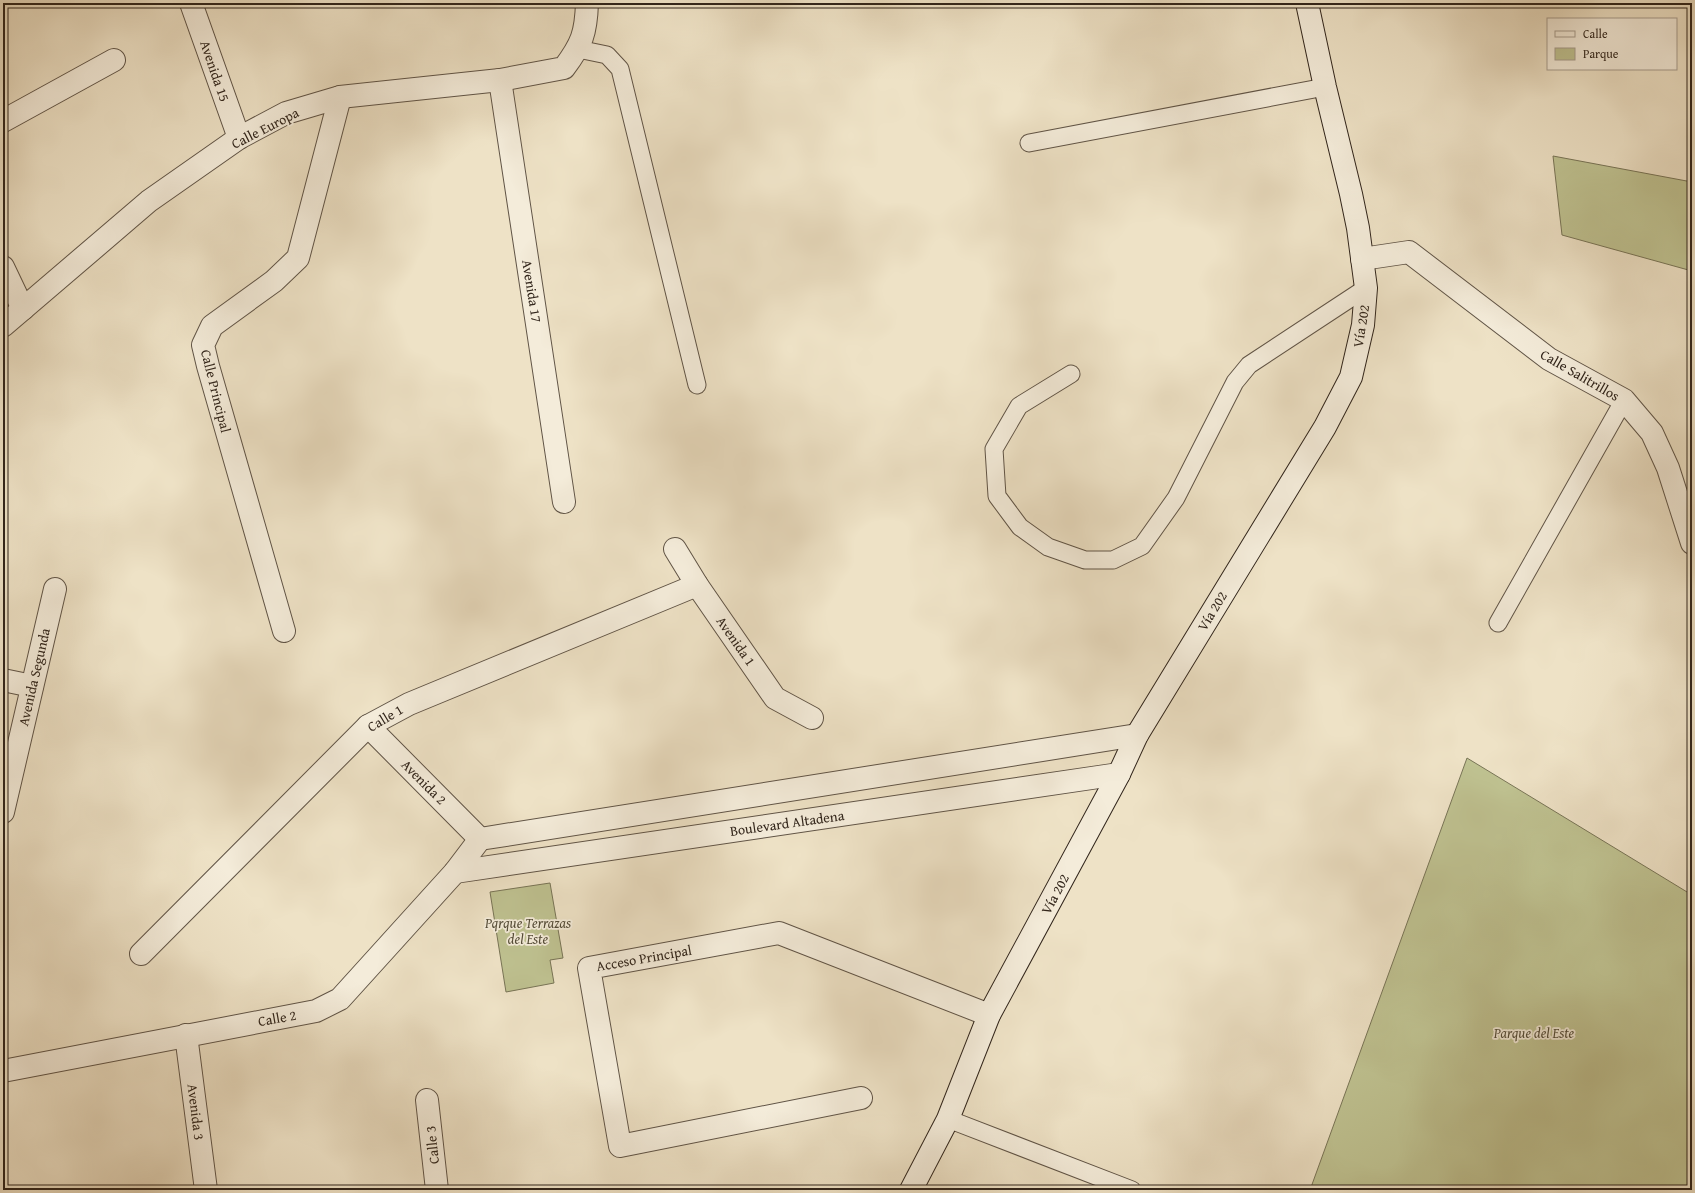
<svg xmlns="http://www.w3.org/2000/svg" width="1695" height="1193" font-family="'Gentium Book Plus',serif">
  <rect width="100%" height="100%" fill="#eee2c6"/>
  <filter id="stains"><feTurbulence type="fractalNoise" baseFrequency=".005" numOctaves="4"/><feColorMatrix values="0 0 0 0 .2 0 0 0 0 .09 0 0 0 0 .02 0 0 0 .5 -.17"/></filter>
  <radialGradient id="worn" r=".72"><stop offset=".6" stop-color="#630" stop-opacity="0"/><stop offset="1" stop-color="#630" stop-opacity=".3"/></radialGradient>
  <!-- green -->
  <g fill="#bfc291" stroke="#787456">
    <path d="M1553,156L1692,182V271L1562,235Z"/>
    <path d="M1467,758L1692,895V1190H1310Z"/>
    <path d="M550,883L563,958L550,960L554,983L506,992L490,892Z"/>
  </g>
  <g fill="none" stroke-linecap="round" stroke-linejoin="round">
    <defs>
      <g id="service">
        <path d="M578,49L607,55L620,69L697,385"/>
        <path d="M1029,143L1325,87"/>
        <path d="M1071,374L1019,406L994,449L997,496L1020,527L1048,547L1085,560H1113L1142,546L1176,498L1235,382L1249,365L1366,288"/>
        <path d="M1498,623L1624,400"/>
        <path d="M948,1119L1132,1190"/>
      </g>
      <g id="minor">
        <path d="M191,3L239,138"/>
        <path d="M500,80L564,502"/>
        <path d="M3,121L114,60"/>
        <path d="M1362,259L1409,252L1549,359L1624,400L1652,433L1668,468L1692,543"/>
        <path d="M3,267L23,309"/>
        <path d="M3,326L149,201L239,138L286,113L340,97L500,80L564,68C582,44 586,33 587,3"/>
        <path d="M675,549L697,585L775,698L812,718"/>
        <path d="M284,631L208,366L203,345L212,326L274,281L298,258L340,97"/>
        <path d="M3,680L32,686"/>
        <path d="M368,726L480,839"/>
        <path d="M3,812L55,589"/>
        <path d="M480,839L1137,735"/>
        <path d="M455,872L1119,774"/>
        <path d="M141,954L368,726L409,704L697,585"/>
        <path d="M186,1035L206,1190"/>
        <path d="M3,1071L316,1011L340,999L455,872L480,839"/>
        <path d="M861,1098L620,1146L589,968L779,933L989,1015"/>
        <path d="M427,1100L437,1190"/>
      </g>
      <path id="secondary" d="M911,1190L948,1119L989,1015L1119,774L1137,735L1325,427L1351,377L1363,325L1366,288L1358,228L1351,194L1325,87L1307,3"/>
    </defs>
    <!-- service casing -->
    <use href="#service" stroke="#605446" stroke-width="19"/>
    <!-- minor casing -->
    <use href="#minor" stroke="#605446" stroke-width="24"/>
    <!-- secondary casing -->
    <use href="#secondary" stroke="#31251b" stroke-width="24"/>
    <!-- service -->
    <use href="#service" stroke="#f4ecda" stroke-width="17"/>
    <!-- minor -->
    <use href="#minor" stroke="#f4ecda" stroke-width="22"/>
    <!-- secondary -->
    <use href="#secondary" stroke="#f4ecda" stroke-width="22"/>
  </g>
  <g text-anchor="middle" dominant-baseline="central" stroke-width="3.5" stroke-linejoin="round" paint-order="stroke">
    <!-- street labels -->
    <g font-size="14" fill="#31251b" stroke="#f4ecda">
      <text transform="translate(215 71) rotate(71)">Avenida 15</text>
      <text transform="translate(265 128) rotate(-27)">Calle Europa</text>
      <text transform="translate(532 291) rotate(81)">Avenida 17</text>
      <text transform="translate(1361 326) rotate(-81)">Vía 202</text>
      <text transform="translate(1580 375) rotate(30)">Calle Salitrillos</text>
      <text transform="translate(216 391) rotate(76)">Calle Principal</text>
      <text transform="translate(1212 611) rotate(-59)">Vía 202</text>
      <text transform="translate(736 641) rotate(55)">Avenida 1</text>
      <text transform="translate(34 677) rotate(-77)">Avenida Segunda</text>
      <text transform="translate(385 718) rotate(-31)">Calle 1</text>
      <text transform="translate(424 782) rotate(45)">Avenida 2</text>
      <text transform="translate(787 823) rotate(-8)">Boulevard Altadena</text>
      <text transform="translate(1055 894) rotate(-62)">Vía 202</text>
      <text transform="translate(644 958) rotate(-10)">Acceso Principal</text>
      <text transform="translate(277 1018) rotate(-10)">Calle 2</text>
      <text transform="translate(196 1112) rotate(83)">Avenida 3</text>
      <text transform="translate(432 1145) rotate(-96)">Calle 3</text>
    </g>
    <!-- park labels -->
    <g font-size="14" font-style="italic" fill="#544c38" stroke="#f4ecda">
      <text x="528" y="923">Pqrque Terrazas<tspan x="528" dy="16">del Este</tspan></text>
      <text x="1534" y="1033">Parque del Este</text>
    </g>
  </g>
  <!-- margin -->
  <rect width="1695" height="1193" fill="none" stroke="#eee2c6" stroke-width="16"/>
  <rect x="4" y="4" width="1687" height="1185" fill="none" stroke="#31251b" stroke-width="2"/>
  <rect x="8" y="8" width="1679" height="1177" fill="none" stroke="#31251b"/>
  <!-- legend -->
  <rect x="1547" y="18" width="130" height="52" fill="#f4ecda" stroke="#a69c8e"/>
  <rect x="1555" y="31" width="20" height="6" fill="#f4ecda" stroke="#a69c8e"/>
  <text x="1583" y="38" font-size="12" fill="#31251b">Calle</text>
  <rect x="1555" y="48" width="20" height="12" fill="#bfc291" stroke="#a69c8e"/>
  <text x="1583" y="58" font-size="12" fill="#31251b">Parque</text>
  <rect width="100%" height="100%" filter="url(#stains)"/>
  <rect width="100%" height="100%" fill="url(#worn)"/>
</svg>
